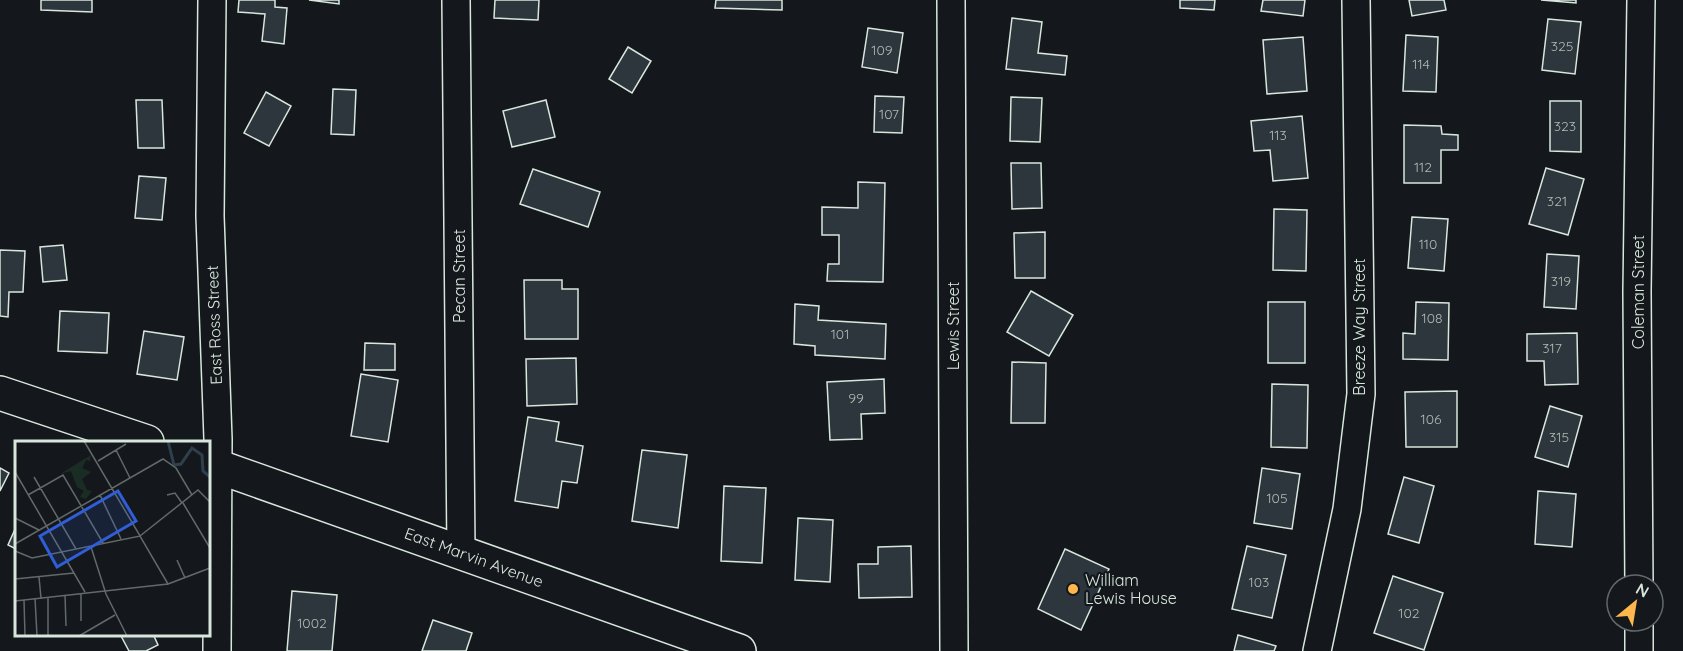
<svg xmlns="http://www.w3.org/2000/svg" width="1683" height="651" font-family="Quicksand,sans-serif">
  <rect width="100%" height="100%" fill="#14181c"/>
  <!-- building -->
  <g fill="#2c363c" stroke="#d8e6dc" stroke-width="1.5">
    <path d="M41,0H92V12L41,10Z"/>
    <path d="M239,0H275V7L287,8L284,44L262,41L265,14L238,12Z"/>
    <path d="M309,0H339V4Z"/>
    <path d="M495,0H539L538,20L494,18Z"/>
    <path d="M716,0H782V10L715,8Z"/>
    <path d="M1180,0H1215L1214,10L1180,8Z"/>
    <path d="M1263,0H1305L1303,16L1261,11Z"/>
    <path d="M1409,0H1444L1446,10L1412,16Z"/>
    <path d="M1541,0H1576V3Z"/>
    <path d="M1012,18L1042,22L1038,53L1067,56L1065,75L1006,69Z"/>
    <path d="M1548,19L1581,22L1575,74L1542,70Z"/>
    <path d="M868,28L903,33L897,73L862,67Z"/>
    <path d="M1406,35L1438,37L1436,92L1403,91Z"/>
    <path d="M1303,37L1307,91L1267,94L1263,40Z"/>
    <path d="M628,47L651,61L632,93L609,79Z"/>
    <path d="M333,89L356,90L354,135L331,134Z"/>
    <path d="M266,92L291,106L269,146L244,133Z"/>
    <path d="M875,96L904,97L902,133L874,132Z"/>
    <path d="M1011,97L1042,98L1040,142L1010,141Z"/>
    <path d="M136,100H162L164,148H138Z"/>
    <path d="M546,100L555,137L512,147L503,111Z"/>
    <path d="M1550,101H1581V152L1550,151Z"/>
    <path d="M1302,116L1308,178L1273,181L1270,150L1254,151L1251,121Z"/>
    <path d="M1404,125L1441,126L1442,134L1458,135V150H1441V183H1404Z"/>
    <path d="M1011,163H1041L1042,208L1012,209Z"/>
    <path d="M1546,168L1584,179L1568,235L1529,224Z"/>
    <path d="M533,169L600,192L588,227L520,204Z"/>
    <path d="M139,176L166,178L162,220L135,218Z"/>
    <path d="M858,182L885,183L883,282L827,281L828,264H839V235H822V207L858,208Z"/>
    <path d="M1274,209L1307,210L1306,271L1273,270Z"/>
    <path d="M1412,217L1448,219L1444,271L1408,268Z"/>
    <path d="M1045,232V278H1015L1014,233Z"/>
    <path d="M63,245L67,280L43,282L40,247Z"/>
    <path d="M0,250L25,251L23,292H9L8,317L0,316Z"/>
    <path d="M1547,254L1579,256L1576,309L1544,307Z"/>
    <path d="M524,280H562V289H578V339H525Z"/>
    <path d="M1031,291L1073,315L1049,356L1007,332Z"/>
    <rect x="1268" y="302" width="37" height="61"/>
    <path d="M1416,302L1449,303L1448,360L1403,359V333L1415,334Z"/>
    <path d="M795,304L819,306L818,320L886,324L885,359L815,355V346L794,344Z"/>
    <path d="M60,311L109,313L107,353L58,351Z"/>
    <path d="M144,331L184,337L177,380L137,374Z"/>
    <path d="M1577,333L1578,384L1545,385L1544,361H1527V334Z"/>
    <path d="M365,343L395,344V370H364Z"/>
    <path d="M576,358L577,404L527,406L526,359Z"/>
    <path d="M1012,362L1046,363L1045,423H1011Z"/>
    <path d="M361,374L398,380L388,442L351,436Z"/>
    <path d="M884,379L885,413L861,414L862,439L830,440L827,382Z"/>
    <path d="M1272,384L1308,385L1307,448L1271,447Z"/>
    <path d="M1457,391V447H1406L1405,392Z"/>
    <path d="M1550,406L1582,416L1568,467L1535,457Z"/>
    <path d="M528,417L559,422L556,441L583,446L577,483L562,481L558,508L515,501Z"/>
    <path d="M642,450L687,455L678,528L632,521Z"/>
    <path d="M0,468L9,473L0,491Z"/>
    <path d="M1262,468L1300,474L1292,529L1254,523Z"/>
    <path d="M1404,477L1434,486L1419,543L1388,534Z"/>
    <path d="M724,486L766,488L762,563L721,561Z"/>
    <path d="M1538,491L1576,494L1572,547L1535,544Z"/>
    <path d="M798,518L833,520L830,582L795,580Z"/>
    <path d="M16,527V549L8,545Z"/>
    <path d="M911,546L912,597L859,598L858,564H878V547Z"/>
    <path d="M1247,546L1286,555L1272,618L1232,609Z"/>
    <path d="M1065,549L1109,569L1081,630L1038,609Z"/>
    <path d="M1393,576L1443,593L1424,650L1374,633Z"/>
    <path d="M292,591L337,595L332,651H287Z"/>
    <path d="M433,620L472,633L466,651H422Z"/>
    <path d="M120,634H153L158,645L146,651H129Z"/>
    <path d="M1238,635L1276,646L1274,651H1234Z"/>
  </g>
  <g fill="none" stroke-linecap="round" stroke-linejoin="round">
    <defs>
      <g id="minor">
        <path d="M212,0L210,216L218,439L217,651"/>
        <path d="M456,0L461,552"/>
        <path d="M951,0L954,651"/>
        <path d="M1639,585L1637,292L1641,0"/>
        <path d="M1639,621V651"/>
        <path d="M1317,651L1347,509L1361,394L1356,0"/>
      </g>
      <g id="major">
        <path d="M0,393L147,442"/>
        <path d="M208,463L739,651"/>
      </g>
    </defs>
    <!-- minor casing -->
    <use href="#minor" stroke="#d8e6dc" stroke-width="30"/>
    <!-- major casing -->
    <use href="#major" stroke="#d8e6dc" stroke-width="36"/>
    <!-- minor -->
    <use href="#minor" stroke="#14181c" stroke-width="27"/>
    <!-- major -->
    <use href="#major" stroke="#14181c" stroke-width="33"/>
  </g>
  <!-- markers -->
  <circle fill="#ffb74d" stroke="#14181c" stroke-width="2" cx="1073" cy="589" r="6"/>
  <g text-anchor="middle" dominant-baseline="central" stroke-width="4.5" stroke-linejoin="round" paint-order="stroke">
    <!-- number labels -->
    <g font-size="14" fill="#adbab4">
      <text x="1562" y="46">325</text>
      <text x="882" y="50">109</text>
      <text x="1421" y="64">114</text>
      <text x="889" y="114">107</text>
      <text x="1565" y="126">323</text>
      <text x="1278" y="135">113</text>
      <text x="1423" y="167">112</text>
      <text x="1557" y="201">321</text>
      <text x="1428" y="244">110</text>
      <text x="1561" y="281">319</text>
      <text x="1432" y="318">108</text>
      <text x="840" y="334">101</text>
      <text x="1552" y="348">317</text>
      <text x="856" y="398">99</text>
      <text x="1431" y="419">106</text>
      <text x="1559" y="437">315</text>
      <text x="1277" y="498">105</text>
      <text x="1259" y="582">103</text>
      <text x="1409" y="613">102</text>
      <text x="312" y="623">1002</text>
    </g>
    <!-- street labels -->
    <g font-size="16" fill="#d8e6dc" stroke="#14181c">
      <text transform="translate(459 276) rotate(-90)">Pecan Street</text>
      <text transform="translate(1638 292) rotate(-90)">Coleman Street</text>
      <text transform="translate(214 325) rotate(-92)">East Ross Street</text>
      <text transform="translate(953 326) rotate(-90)">Lewis Street</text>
      <text transform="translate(1359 327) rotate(-90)">Breeze Way Street</text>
      <text transform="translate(474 557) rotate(20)">East Marvin Avenue</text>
    </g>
    <!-- poi labels -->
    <g font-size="16" fill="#d8e6dc" stroke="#14181c" text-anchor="start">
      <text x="1085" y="580">William<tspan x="1085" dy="18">Lewis House</tspan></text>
    </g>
  </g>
  <!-- overview -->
  <g transform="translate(15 441)">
    <rect width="195" height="195" fill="#14181c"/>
    <path d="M76,14L75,20L71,19L67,27L76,31L67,38L72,49L77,50L71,58L65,56L69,50L62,46L56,30L45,33Z" fill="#1a2d24"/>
    <path fill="none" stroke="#2f3f4d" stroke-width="3" d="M153,0L159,24L166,23L177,7L187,14L188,30L195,36"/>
    <path fill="none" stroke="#626a69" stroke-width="1.5" d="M69,0L125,95L183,49L195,61M101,9L115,37M83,20L111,3M0,31L70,151M19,36L61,108M13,54L48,34L88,102M85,54L106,98M152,54L160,52L167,62M168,62L195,107M0,77L24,89M0,103L148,18L161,27L177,54M76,106L91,153L112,195M0,110L17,117L125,95L153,143L195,127M162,119L170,137M24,136L26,157M0,138L59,132M50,154L51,185M33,156V195M20,157L22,195M9,159L10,195M0,160L153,143M66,180V152M64,195L100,174"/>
    <path fill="#305dd8" fill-opacity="0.15" stroke="#305dd8" stroke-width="3" d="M103,50L121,80L42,126L25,95Z"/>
    <rect width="195" height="195" fill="none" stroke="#d8e6dc" stroke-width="3"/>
  </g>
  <!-- north arrow -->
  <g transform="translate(1635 603) rotate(30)"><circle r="28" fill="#14181c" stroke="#626a69" stroke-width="1.5"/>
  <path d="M0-4.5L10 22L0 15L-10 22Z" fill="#ffb74d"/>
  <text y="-9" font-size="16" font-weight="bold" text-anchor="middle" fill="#d8e6dc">N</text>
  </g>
</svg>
